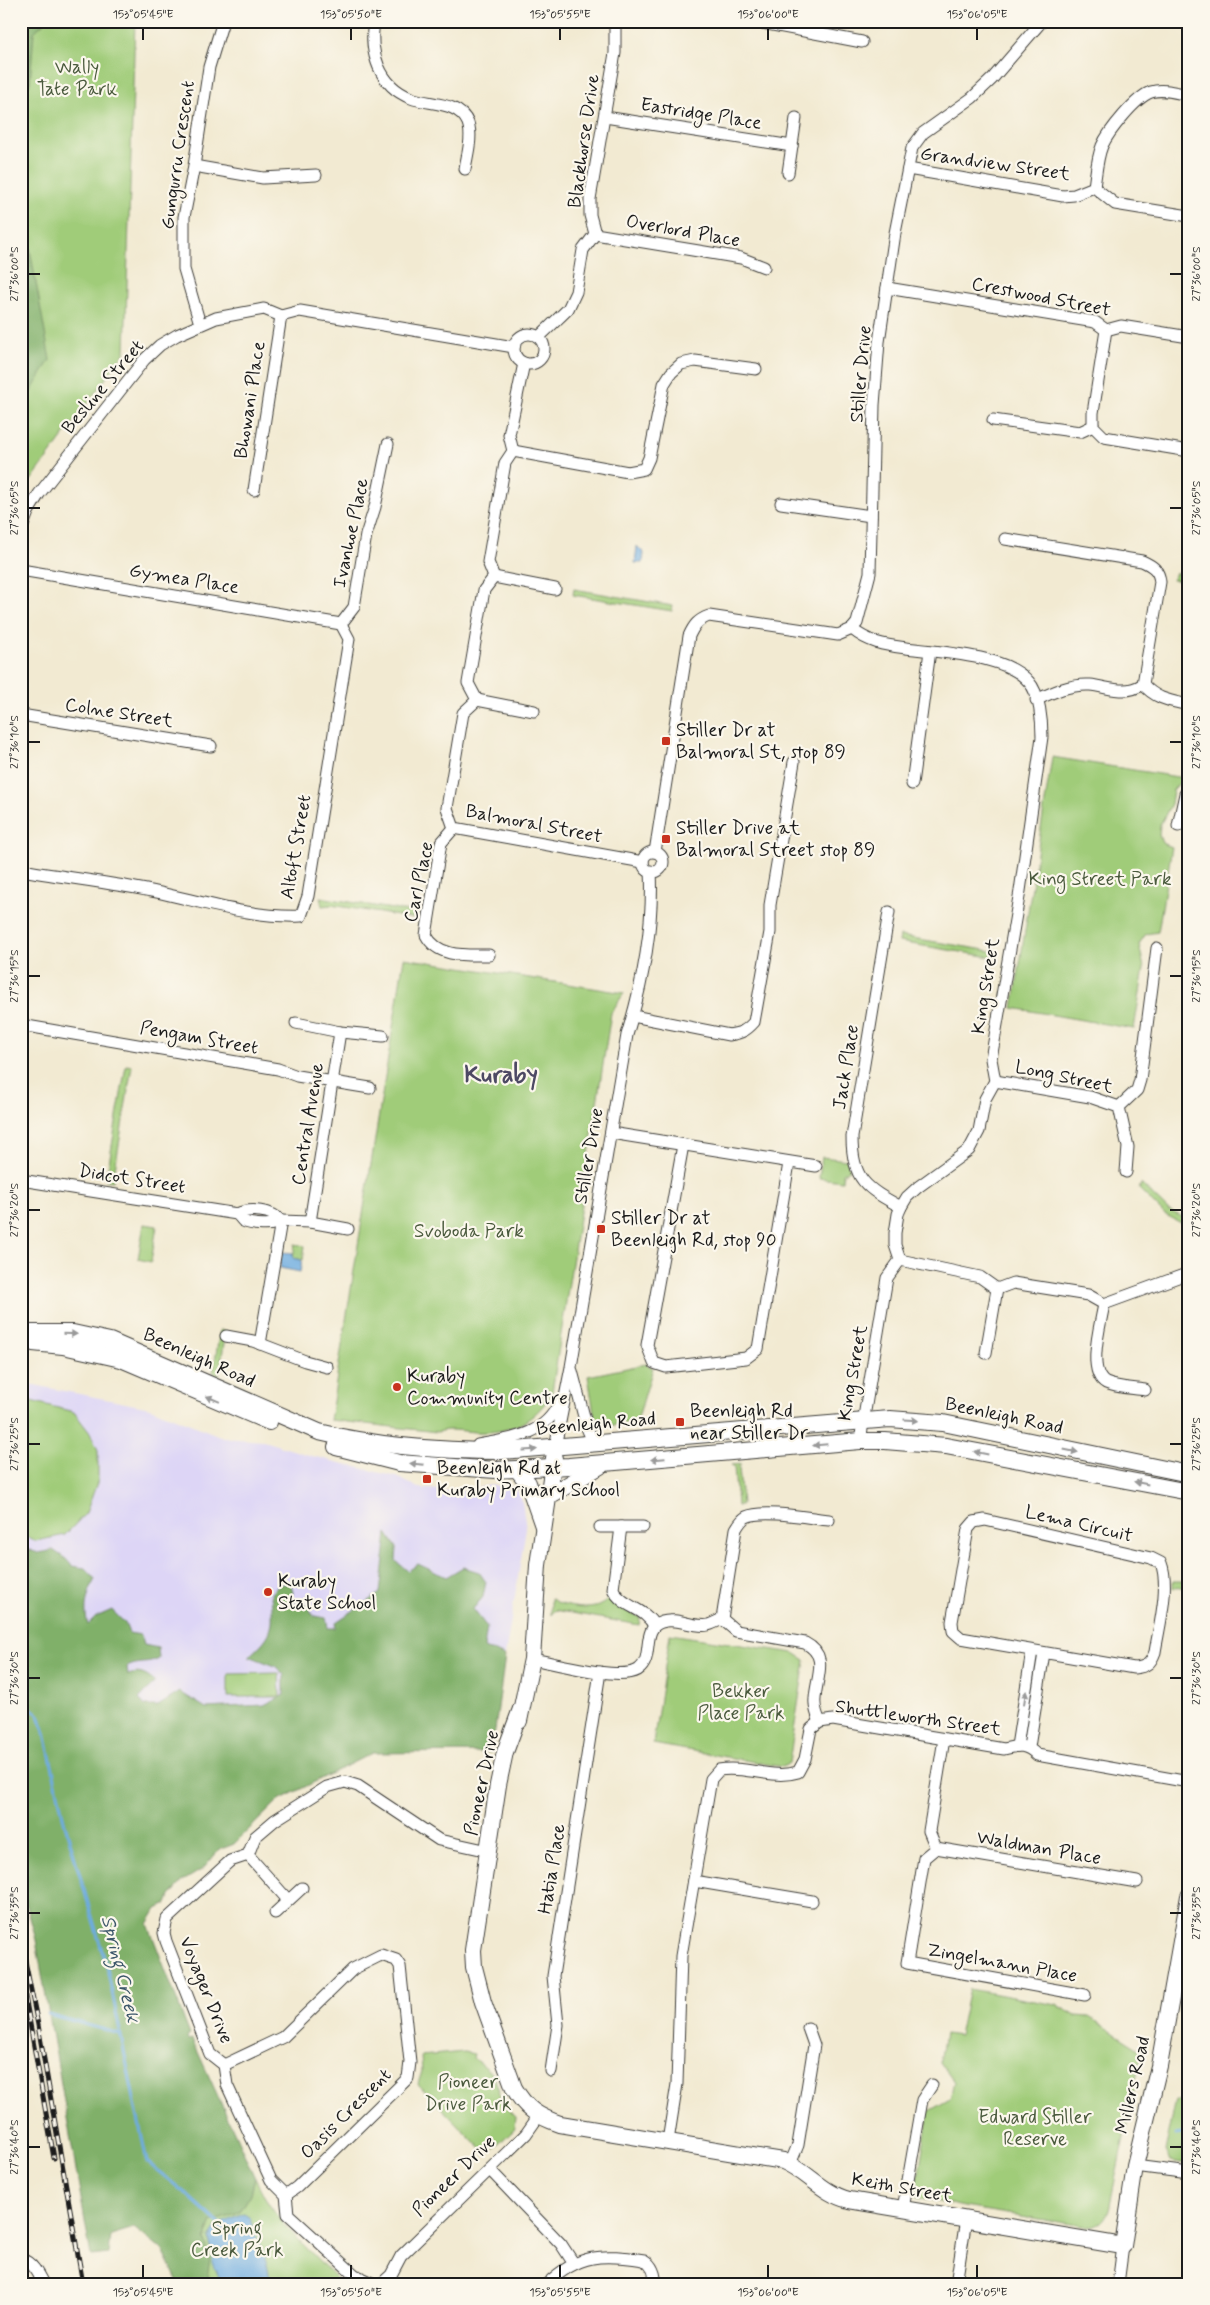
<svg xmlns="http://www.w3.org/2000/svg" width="1210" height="2305" font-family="Mynerve,sans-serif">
  <rect width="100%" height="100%" fill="#fbf7ec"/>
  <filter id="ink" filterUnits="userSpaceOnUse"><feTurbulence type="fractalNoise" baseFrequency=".02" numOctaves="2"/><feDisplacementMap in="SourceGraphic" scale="10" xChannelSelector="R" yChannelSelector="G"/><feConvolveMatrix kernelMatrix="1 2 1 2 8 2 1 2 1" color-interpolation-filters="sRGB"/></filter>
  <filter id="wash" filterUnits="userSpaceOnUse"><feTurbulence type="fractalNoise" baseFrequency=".0096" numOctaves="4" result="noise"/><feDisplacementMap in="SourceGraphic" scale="20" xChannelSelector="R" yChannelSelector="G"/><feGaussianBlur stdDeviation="1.12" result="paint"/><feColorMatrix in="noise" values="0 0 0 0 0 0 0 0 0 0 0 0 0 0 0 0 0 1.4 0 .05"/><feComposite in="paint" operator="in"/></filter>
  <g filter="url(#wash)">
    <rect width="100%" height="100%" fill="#f2ead2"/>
    <!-- built -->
    <path fill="#ddd5f6" d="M21,1385H34L150,1408L225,1438L263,1441L312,1456L397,1477L418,1488L458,1492L491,1485L514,1487L521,1496L526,1528L505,1656L295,1707L21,1761Z"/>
    <!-- green -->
    <g fill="#a0cc79" stroke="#5e744a">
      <path d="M21,21H135L125,352L21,494Z"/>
      <path d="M1176,573L1189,574V581L1172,580Z"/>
      <path d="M574,589L673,606L672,611L573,595Z"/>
      <path d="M1052,757L1184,778L1173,790L1171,804L1160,825L1159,835L1162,843L1172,847L1158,932L1146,934L1139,944L1144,968L1134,1029L1013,1008Z"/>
      <path d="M320,897L405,911H417V919L331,905L322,906Z"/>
      <path d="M900,936L997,952V958L899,942Z"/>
      <path d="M404,958L624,993L611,1013L552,1392C536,1422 509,1434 475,1432C461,1431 450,1428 437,1432L330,1420Z"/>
      <path d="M126,1065L132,1066L113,1181L106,1180Z"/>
      <path d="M822,1157L847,1160L850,1170L843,1173L842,1181L819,1178Z"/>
      <path d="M1141,1184L1168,1210L1189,1220V1227L1164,1214L1139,1189Z"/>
      <path d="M144,1224L157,1226L151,1262L138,1259Z"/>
      <path d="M295,1244L305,1246L303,1260L293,1258Z"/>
      <path d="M220,1330L226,1331L219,1375L213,1372Z"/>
      <path d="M646,1364L653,1368L637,1421L602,1427L595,1419L588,1376Z"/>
      <path d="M27,1400L74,1412L90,1433L98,1450V1480L86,1513L65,1535L36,1541L21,1534V1401Z"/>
      <path d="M741,1464L739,1467L742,1505L737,1506L734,1467L731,1465Z"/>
      <path d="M1173,1581H1189V1587L1173,1588Z"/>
      <path d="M551,1598C558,1606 584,1610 595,1607C600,1606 605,1602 610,1599L619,1608L640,1617L639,1625L555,1610L551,1615Z"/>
      <path d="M670,1634L794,1653L805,1660L789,1763L783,1767L653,1744Z"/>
      <path d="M279,1673L280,1697H228V1674Z"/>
      <path d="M969,1989L1057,2005L1076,2016L1089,2017L1142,2051L1109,2209C1104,2223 1098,2226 1084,2226L964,2207L917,2197L916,2192L929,2111L950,2099L954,2082L940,2062L945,2034L959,2036Z"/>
      <path d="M464,2052L474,2054L473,2058L493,2074L504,2105L516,2117L515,2128L487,2155L418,2084L422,2071L421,2056Z"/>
      <path d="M1176,2100L1189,2101V2164L1170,2161L1165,2151Z"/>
      <path d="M255,2178L268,2203L283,2224L342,2284H187L163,2228Z"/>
    </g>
    <!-- forest -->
    <g fill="#80b069" stroke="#4e6642">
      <path d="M21,21H46L34,32L30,83L21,97Z"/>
      <path d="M21,200L50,360L21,408Z"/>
      <path d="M387,1533L397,1548L396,1561L408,1571L418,1564L446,1577L463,1567L479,1572L486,1582L483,1597L473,1609L487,1627L484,1648L505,1656L492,1752L372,1753L279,1800L234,1844L219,1850L203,1869L183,1881L170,1896L167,1904L157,1909L148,1924L190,2035L187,2037L188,2040L192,2039L255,2178L251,2194L239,2213L212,2222L205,2240L210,2259L206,2284H179L163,2251L134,2228L111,2235L109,2254L91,2256L36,1940L21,1884V1546L38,1553L53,1550L66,1559L72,1566L85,1568L95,1579C87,1595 83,1608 88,1625L96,1617L112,1610L125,1623L129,1633L141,1635L144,1645L158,1648L159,1659C148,1665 138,1661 127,1667L128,1675C140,1671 145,1674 155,1682L139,1699L145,1706H158L180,1692L206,1708L265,1705L284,1695V1675L275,1666L249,1656C276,1632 273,1627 271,1593L280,1584H291L293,1593L289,1601L293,1604L305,1603L314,1616L326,1618L328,1628H335L336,1622L380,1593Z"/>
    </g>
    <!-- water -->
    <g fill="#6dace0" stroke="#44647e">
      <path d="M637,546L644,553L643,563H635Z"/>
      <path d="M282,1252L293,1253V1258L302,1260L300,1272L280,1268Z"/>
      <path d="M244,2214L250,2218C255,2240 270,2261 270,2284H222L213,2263L209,2238L219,2224Z"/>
    </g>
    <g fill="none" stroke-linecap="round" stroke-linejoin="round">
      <!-- stream -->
      <g stroke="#6dace0" stroke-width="3">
        <path d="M21,1700L39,1715L45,1733L64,1821L107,1968L147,2162L185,2193L219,2224"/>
        <path d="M48,2014L120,2034"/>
        <path d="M1176,2135L1189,2133"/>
      </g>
    </g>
  </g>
  <g filter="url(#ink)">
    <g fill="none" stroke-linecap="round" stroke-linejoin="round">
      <defs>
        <g id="street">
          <path d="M374,21C369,52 379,86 411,98C429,105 459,101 468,123C473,137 467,155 465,169"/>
          <path d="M751,21L862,42"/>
          <path d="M605,117L792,146"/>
          <path d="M194,166L263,178L316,175"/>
          <path d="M908,169L1063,196L1074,195L1094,187L1115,204L1189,216"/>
          <path d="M788,173L796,118"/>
          <path d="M1094,187C1096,174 1097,158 1102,146C1108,132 1136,97 1151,92C1163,88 1177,93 1189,95"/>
          <path d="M595,234L741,258L764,267"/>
          <path d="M887,288L1095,322L1106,330L1121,326L1189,337"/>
          <path d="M200,324L184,269V217L194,166L209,67L223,21"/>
          <path d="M1106,330L1093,413V426L1104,437L1189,451"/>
          <circle cx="529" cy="349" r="15"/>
          <path d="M539,337L568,309L576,292L583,250L595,234L590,215V199L615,53V21"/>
          <path d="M524,363L509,435L513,451L505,463L488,562L494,577L484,590L468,683L477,700L463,713L447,808L454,828L643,862"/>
          <path d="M993,420L1080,432L1093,426"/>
          <path d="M513,451L628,472L644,469L649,458L664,384L671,373L681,364L695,361L756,369"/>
          <path d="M254,490L281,316"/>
          <path d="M781,503L871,516"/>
          <path d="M21,531L28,512L39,494L144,360L160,345L177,335L216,318L264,309L281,316L300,311L514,347"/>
          <path d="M1005,539L1142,561C1153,566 1159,570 1160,582L1143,684"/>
          <path d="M21,570L341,624"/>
          <path d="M494,577L555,589"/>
          <path d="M341,624L354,607L366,535L375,507L388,444"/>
          <path d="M852,629C869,643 885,645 906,648C941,653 1006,654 1029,682C1040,694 1042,722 1042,737L1020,891L991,1059L995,1081L985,1099L979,1131L969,1150L918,1187L907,1197L901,1207L898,1214L895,1233V1245L900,1260L887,1278L860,1441"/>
          <path d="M477,700L534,711"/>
          <path d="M1036,700C1053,692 1070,684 1090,685C1109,687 1125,696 1143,684C1155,699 1171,701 1189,705"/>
          <path d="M21,715L211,746"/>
          <path d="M912,784L930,651"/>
          <path d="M1178,826L1185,794L1189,788"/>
          <path d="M454,828L441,843L426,935C438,958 466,955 489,955"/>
          <path d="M655,852L689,636C694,625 698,620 709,616L838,635L852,629L857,623L870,573L874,405L879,342L895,233L912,148L923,133L972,98L992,79L1042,21"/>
          <circle cx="653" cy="862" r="10"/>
          <path d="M21,870C68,878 115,883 161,893C206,903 254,918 301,916L308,896L349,639L341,624"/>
          <path d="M889,912L852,1137C852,1180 866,1188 901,1207"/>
          <path d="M633,1016L729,1035C741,1033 746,1031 754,1022L770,932V905L794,762"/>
          <path d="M296,1023L340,1032L383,1036"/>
          <path d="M21,1025L278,1069L297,1076L370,1088"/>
          <path d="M995,1081L1090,1097L1119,1107L1128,1147L1126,1172"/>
          <path d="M1119,1107L1137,1090L1140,1080L1157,948"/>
          <path d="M611,1133L816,1166"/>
          <path d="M683,1145L647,1345L654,1363L666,1367L746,1358L758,1349L789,1163"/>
          <path d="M21,1180L237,1214C250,1208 272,1210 281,1221"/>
          <path d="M237,1214C239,1216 241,1219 243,1221C251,1225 274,1227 281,1221L310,1222L348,1229"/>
          <path d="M310,1222L340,1032"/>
          <path d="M900,1260L980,1277L997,1289L1013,1283L1088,1295L1104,1304L1189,1273"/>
          <path d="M1104,1304C1101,1323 1086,1372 1106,1383C1117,1388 1133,1388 1145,1390"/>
          <path d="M226,1336L253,1341L305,1361L327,1367"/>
          <path d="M260,1344L281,1221"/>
          <path d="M986,1353L997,1289"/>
          <path d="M572,1371L587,1428L594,1444"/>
          <path d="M478,1445C509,1439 545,1436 559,1403"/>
          <path d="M555,1447L571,1367L627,1035C643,982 654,927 651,871"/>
          <path d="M985,1520L1151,1558L1161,1563C1170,1586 1159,1627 1155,1652C1151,1663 1147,1667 1134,1668L961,1638L953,1631L952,1622L968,1529L974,1522Z"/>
          <path d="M600,1527H643"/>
          <path d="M621,1527L613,1589C622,1608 645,1607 654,1626"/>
          <path d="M722,1619L736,1529C739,1524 741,1520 746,1517C763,1509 810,1518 829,1520"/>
          <path d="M532,1659C555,1663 619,1681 638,1670C655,1659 640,1628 662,1622C677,1617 693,1628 708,1625C712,1624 718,1621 722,1619L736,1631L805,1643C830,1656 816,1677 815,1699C814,1707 817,1715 820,1722"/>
          <path d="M944,1739L929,1831L936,1848L924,1858L907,1963L1085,1995"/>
          <path d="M1017,1746L1032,1651"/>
          <path d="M1029,1747L1044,1653"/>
          <path d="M936,1848L1137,1882"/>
          <path d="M248,1855L288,1900"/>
          <path d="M694,1881L812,1901"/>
          <path d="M275,1913L302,1888"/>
          <path d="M224,2065L283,2037L353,1969L381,1955L396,1960L400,1966L410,2062L408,2078L297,2187L286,2195"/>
          <path d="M551,2071L558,2025L553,1976L600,1672"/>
          <path d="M668,2141L677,2084L681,1956L711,1779L719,1770C745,1765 772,1780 798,1772L805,1759L811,1729L820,1722L833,1720L1004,1749C1019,1745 1026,1744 1037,1755L1189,1782"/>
          <path d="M790,2164L798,2145L814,2045L808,2028"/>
          <path d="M1135,2166L1189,2173"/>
          <path d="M490,2170L561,2244L574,2264"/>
          <path d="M903,2209L922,2100L932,2085"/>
          <path d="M21,2259C32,2262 38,2274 43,2284"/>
          <path d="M375,2284L355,2275L288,2214L286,2195L271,2180L227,2085L224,2065L210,2054L166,1941L164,1933L167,1919L230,1861L248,1855L255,1837L275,1820L327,1787L345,1782L358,1786L439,1840L489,1851"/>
          <path d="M381,2284L391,2275L401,2256L526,2134L538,2117"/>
          <path d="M547,2284C579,2253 603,2254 644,2260C652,2265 656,2274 655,2284"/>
          <path d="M956,2284L966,2219"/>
          <path d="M1118,2284L1123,2246"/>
        </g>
        <g id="secondary">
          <path d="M21,1333H73L110,1341L319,1432C380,1447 440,1451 502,1451L890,1419L943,1423L1189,1474"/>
          <path d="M33,1343L63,1346L121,1359L269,1422"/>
          <path d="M336,1447L399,1463L496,1470L569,1466L860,1441H885L946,1446L1189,1492"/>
          <path d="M517,1469L528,1483L543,1526"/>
          <path d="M549,1496L600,1466"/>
          <path d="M521,1709L505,1752L498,1785L473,1950L474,1967L483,2002L514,2088C526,2109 537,2116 560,2124L783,2161C807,2171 823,2194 849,2200L1123,2246L1135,2166L1159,2066L1189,1896"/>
          <path d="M519,1721L532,1659L538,1565L554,1458"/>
        </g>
      </defs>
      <!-- street casing -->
      <use href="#street" stroke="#3c3b37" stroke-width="13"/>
      <!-- secondary casing -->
      <use href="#secondary" stroke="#3c3b37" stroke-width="18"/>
      <!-- street -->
      <use href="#street" stroke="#fff" stroke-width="11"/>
      <!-- secondary -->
      <use href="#secondary" stroke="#fff" stroke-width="16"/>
      <defs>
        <g id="rail">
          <path d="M21,1941L38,2025L83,2284"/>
          <path d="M25,1996L54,2158"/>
        </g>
      </defs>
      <!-- rail casing -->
      <use href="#rail" stroke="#1c1c1c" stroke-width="5"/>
      <!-- rail -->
      <use href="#rail" stroke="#fbf7ec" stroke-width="3" stroke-dasharray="9" stroke-linecap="butt"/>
    </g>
    <!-- one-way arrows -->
    <defs><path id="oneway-solid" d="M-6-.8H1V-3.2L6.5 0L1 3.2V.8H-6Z" transform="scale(1.25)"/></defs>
    <g fill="#999">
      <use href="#oneway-solid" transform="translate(70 1334) rotate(2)"/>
      <use href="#oneway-solid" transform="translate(213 1399) rotate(-157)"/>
      <use href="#oneway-solid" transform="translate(911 1420) rotate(4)"/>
      <use href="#oneway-solid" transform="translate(820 1445) rotate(175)"/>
      <use href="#oneway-solid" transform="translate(530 1450) rotate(-3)"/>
      <use href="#oneway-solid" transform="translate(1071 1451) rotate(11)"/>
      <use href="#oneway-solid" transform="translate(981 1453) rotate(-169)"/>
      <use href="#oneway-solid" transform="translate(658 1459) rotate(175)"/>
      <use href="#oneway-solid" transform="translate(417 1464) rotate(-175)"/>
      <use href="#oneway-solid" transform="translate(1141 1483) rotate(-169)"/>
      <use href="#oneway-solid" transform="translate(1025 1698) rotate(-81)"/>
    </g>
  </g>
  <!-- ticks -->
  <path fill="none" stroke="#1c1c1c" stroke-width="2" d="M143,28V40M351,28V40M560,28V40M768,28V40M977,28V40M28,274H40M1170,274H1182M28,508H40M1170,508H1182M28,742H40M1170,742H1182M28,976H40M1170,976H1182M28,1210H40M1170,1210H1182M28,1444H40M1170,1444H1182M28,1678H40M1170,1678H1182M28,1913H40M1170,1913H1182M28,2147H40M1170,2147H1182M143,2265V2278M351,2265V2278M560,2265V2278M768,2265V2278M977,2265V2278"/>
  <!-- markers -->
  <g fill="#c8321e" stroke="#fbf7ec" stroke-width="2">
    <rect x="661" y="736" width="10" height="10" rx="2.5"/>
    <rect x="661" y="834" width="10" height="10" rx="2.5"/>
    <rect x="596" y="1224" width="10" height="10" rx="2.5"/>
    <circle cx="397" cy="1387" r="5"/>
    <rect x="675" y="1417" width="10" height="10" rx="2.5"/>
    <rect x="422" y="1474" width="10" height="10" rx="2.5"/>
    <circle cx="268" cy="1592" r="5"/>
  </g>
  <g text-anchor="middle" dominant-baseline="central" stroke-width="4.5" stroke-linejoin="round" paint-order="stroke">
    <!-- park labels -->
    <g font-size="19" fill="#4a5a3d" stroke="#fbf7ec">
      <text x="77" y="67">Wally<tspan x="77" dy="22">Tate Park</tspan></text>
      <text x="1100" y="879">King Street Park</text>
      <text x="469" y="1231">Svoboda Park</text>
      <text x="741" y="1691">Bekker<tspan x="741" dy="22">Place Park</tspan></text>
      <text x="468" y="2082">Pioneer<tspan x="468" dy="22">Drive Park</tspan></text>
      <text x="1035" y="2117">Edward Stiller<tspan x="1035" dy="22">Reserve</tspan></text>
      <text x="237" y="2228">Spring<tspan x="237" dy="22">Creek Park</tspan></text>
    </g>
    <!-- street labels -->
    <g font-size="19" fill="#1c1c1c" stroke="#fbf7ec">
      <text transform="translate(701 114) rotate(9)">Eastridge Place</text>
      <text transform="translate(584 141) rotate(-82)">Blackhorse Drive</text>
      <text transform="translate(178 155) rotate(-82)">Gungurru Crescent</text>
      <text transform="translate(995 164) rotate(8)">Grandview Street</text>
      <text transform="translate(683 231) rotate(10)">Overlord Place</text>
      <text transform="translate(1041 297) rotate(11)">Crestwood Street</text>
      <text transform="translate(861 374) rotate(-85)">Stiller Drive</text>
      <text transform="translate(103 387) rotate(-50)">Besline Street</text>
      <text transform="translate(250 400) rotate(-81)">Bhowani Place</text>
      <text transform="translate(351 533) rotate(-78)">Ivanhoe Place</text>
      <text transform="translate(184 579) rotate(9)">Gymea Place</text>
      <text transform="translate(119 713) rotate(9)">Colne Street</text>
      <text transform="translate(534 824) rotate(11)">Balmoral Street</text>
      <text transform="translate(296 847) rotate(-80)">Altoft Street</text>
      <text transform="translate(419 882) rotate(-78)">Carl Place</text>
      <text transform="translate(986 986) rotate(-81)">King Street</text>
      <text transform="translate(199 1038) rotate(10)">Pengam Street</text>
      <text transform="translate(846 1067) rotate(-81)">Jack Place</text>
      <text transform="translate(1064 1077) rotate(12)">Long Street</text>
      <text transform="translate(308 1124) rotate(-81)">Central Avenue</text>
      <text transform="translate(589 1156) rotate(-80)">Stiller Drive</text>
      <text transform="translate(132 1179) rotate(9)">Didcot Street</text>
      <text transform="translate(199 1358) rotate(24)">Beenleigh Road</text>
      <text transform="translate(853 1373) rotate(-80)">King Street</text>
      <text transform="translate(1004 1416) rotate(12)">Beenleigh Road</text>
      <text transform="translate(596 1424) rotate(-5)">Beenleigh Road</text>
      <text transform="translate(1079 1524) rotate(13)">Lema Circuit</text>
      <text transform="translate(918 1718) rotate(8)">Shuttleworth Street</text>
      <text transform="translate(482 1783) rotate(-78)">Pioneer Drive</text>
      <text transform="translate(1039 1848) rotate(10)">Waldman Place</text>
      <text transform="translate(552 1869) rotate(-81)">Hatia Place</text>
      <text transform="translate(1002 1963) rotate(10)">Zingelmann Place</text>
      <text transform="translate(206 1990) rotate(68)">Voyager Drive</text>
      <text transform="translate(1133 2085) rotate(-77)">Millers Road</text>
      <text transform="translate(346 2114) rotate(-45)">Oasis Crescent</text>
      <text transform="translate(454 2176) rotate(-44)">Pioneer Drive</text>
      <text transform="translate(902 2188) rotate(10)">Keith Street</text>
    </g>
    <!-- poi labels -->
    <g font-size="19" fill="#1c1c1c" stroke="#fbf7ec" text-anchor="start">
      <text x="676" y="730">Stiller Dr at<tspan x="676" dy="22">Balmoral St, stop 89</tspan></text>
      <text x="676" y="828">Stiller Drive at<tspan x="676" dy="22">Balmoral Street stop 89</tspan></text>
      <text x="611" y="1218">Stiller Dr at<tspan x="611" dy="22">Beenleigh Rd, stop 90</tspan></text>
      <text x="407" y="1376">Kuraby<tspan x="407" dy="22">Community Centre</tspan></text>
      <text x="690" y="1411">Beenleigh Rd<tspan x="690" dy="22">near Stiller Dr</tspan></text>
      <text x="437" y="1468">Beenleigh Rd at<tspan x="437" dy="22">Kuraby Primary School</tspan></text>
      <text x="278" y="1581">Kuraby<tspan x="278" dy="22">State School</tspan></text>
    </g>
    <!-- water labels -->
    <g font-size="20" font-style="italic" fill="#3c566a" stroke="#fbf7ec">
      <text transform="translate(120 1969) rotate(76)">Spring Creek</text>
    </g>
    <!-- district labels -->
    <g font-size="24" font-weight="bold" fill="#4d4964" stroke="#fbf7ec">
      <text x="501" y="1075">Kuraby</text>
    </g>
  </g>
  <!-- margin -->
  <rect width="1210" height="2305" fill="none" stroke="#fbf7ec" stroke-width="55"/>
  <rect x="28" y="28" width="1154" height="2250" fill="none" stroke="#1c1c1c" stroke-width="2"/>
  <g font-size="12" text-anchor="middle" fill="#1c1c1c">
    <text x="143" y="18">153°05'45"E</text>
    <text x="351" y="18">153°05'50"E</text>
    <text x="560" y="18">153°05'55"E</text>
    <text x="768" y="18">153°06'00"E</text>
    <text x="977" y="18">153°06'05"E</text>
    <text transform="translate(14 274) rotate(-90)" y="4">27°36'00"S</text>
    <text transform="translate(1196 274) rotate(-90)" y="4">27°36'00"S</text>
    <text transform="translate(14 508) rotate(-90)" y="4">27°36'05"S</text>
    <text transform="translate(1196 508) rotate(-90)" y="4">27°36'05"S</text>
    <text transform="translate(14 742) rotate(-90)" y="4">27°36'10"S</text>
    <text transform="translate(1196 742) rotate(-90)" y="4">27°36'10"S</text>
    <text transform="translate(14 976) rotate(-90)" y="4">27°36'15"S</text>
    <text transform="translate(1196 976) rotate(-90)" y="4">27°36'15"S</text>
    <text transform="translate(14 1210) rotate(-90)" y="4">27°36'20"S</text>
    <text transform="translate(1196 1210) rotate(-90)" y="4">27°36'20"S</text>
    <text transform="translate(14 1444) rotate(-90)" y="4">27°36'25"S</text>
    <text transform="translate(1196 1444) rotate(-90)" y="4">27°36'25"S</text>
    <text transform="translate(14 1678) rotate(-90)" y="4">27°36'30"S</text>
    <text transform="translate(1196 1678) rotate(-90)" y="4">27°36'30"S</text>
    <text transform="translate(14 1913) rotate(-90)" y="4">27°36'35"S</text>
    <text transform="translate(1196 1913) rotate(-90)" y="4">27°36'35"S</text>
    <text transform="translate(14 2147) rotate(-90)" y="4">27°36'40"S</text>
    <text transform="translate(1196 2147) rotate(-90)" y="4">27°36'40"S</text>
    <text x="143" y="2296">153°05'45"E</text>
    <text x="351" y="2296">153°05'50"E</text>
    <text x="560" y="2296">153°05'55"E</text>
    <text x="768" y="2296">153°06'00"E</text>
    <text x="977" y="2296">153°06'05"E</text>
  </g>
</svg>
